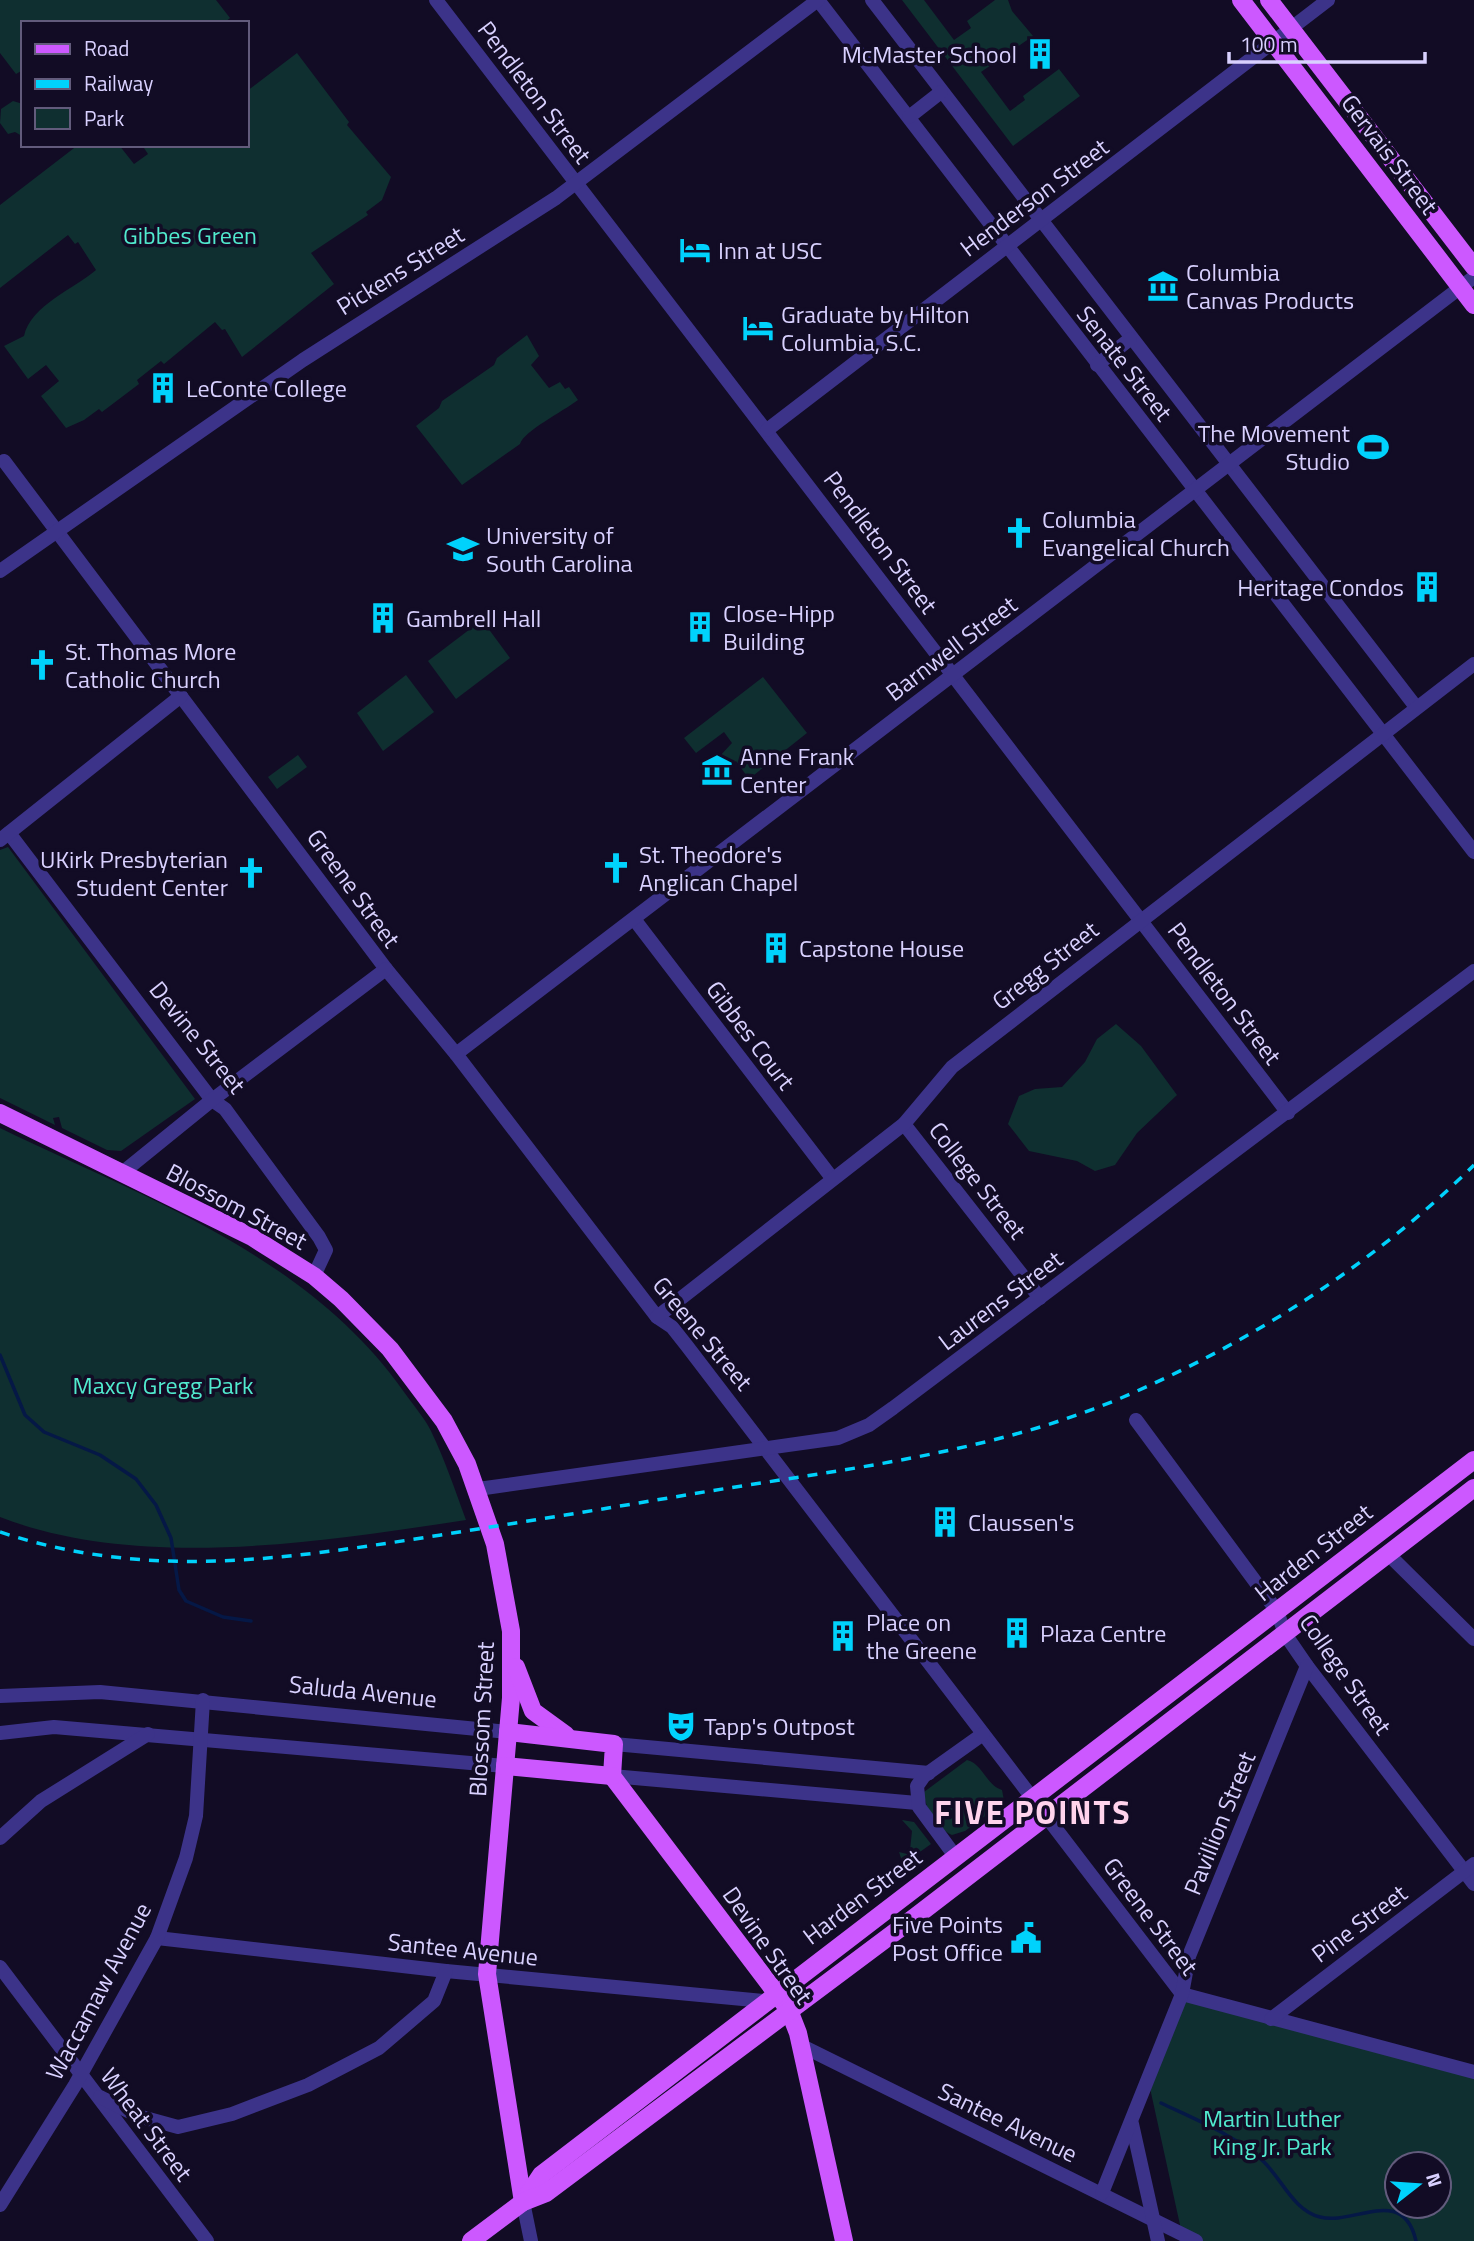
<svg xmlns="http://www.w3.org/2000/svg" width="1474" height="2241" font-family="'Titillium Web',sans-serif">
  <rect width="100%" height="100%" fill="#120c25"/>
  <!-- green -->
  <g fill="#0f2f30" fill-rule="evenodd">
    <path d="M0,0H216L230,18L224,23H23V70L16,74L0,53Z"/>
    <path d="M902,0H924L954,40L971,28L967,21L995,0H1008L1012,11L1033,36L981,72L1010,111L1025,100L1023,96L1059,69L1080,96L1013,146Z"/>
    <path d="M297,53L349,122L347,125L391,177L382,200L366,212L368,215L311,253L334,284L242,357L225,329L222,330L215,322L164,364L161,361L137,380L139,384L102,412L99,409L84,420L66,428L41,396L59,381L46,365L28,379L4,346L24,336C31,305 74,289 96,270L78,242L75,244L68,235L0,288V205L78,145H119L134,164L148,154L142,145H247V91Z"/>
    <path d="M13,101L23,104L22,136L15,132L8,134L0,123L1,109Z"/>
    <path d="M527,335L539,356L531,365L549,388L560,382L565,389L569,387L578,400C562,412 524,431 520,444L462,485L416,426L439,408L442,401L494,365L497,358Z"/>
    <path d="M482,620L510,658L456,699L428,661Z"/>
    <path d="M406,675L434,712L383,751L357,713Z"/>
    <path d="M763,677L807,733L749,779L736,761L727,767L719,757L732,743L724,732L696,753L684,738Z"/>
    <path d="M298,755L307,767L277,789L268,777Z"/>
    <path d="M8,847L195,1099L121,1151L107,1150L62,1128L59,1117L53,1118L55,1125L0,1098V850Z"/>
    <path d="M1116,1024L1141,1046L1177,1095L1137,1133L1115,1165L1095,1171L1077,1161L1029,1151L1008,1124L1019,1096L1035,1089L1062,1087L1085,1062L1097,1039Z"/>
    <path d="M0,1128C145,1198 308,1255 404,1392C413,1405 424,1417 431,1431C445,1460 455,1490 466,1520C322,1542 139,1571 0,1517Z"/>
    <path d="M967,1760C983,1764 986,1785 1002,1790L1005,1806L1000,1812L988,1814L965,1831L952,1835C938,1829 924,1807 924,1792Z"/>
    <path d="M902,1820L914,1822L931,1844L903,1864L899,1852L907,1854L910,1850L912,1831Z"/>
    <path d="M1182,1994L1474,2072V2241H1196L1182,2234L1148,2079ZM1397,2164H1439V2206H1397Z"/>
  </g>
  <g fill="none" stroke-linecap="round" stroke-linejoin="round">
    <!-- stream -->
    <g stroke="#051846" stroke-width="3.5">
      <path d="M0,1355L25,1415L44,1432L100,1455L136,1479L156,1505L171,1538L179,1590L186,1601L223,1617L251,1621"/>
      <path d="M1161,2103C1192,2118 1239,2137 1263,2161C1282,2179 1293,2210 1320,2217C1353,2226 1403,2184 1416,2241"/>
    </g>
    <!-- minor -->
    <g stroke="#3c3389" stroke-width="14">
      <path d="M436,0L1288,1113"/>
      <path d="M818,0L1474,852"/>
      <path d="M872,0L1416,707"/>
      <path d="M909,117L941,92"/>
      <path d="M1097,365L1130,339"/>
      <path d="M767,430L1328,0"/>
      <path d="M4,461L386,969L456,1054L657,1317L672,1327L687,1346L1182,1994L1474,2072"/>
      <path d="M0,571L303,360L556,198L818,0"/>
      <path d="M9,833L212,1100L225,1109L319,1237L326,1250L314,1276"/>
      <path d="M0,840L181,696"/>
      <path d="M634,919L832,1178"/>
      <path d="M456,1054L1474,277"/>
      <path d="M904,1124L1040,1298"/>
      <path d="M122,1173L212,1100L386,969"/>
      <path d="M657,1317L904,1124L952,1067L1474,664"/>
      <path d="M1136,1420L1277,1611L1285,1634L1307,1666L1474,1884"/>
      <path d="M478,1489L838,1438L869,1425L893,1408L1474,971"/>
      <path d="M1388,1554L1474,1639"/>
      <path d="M0,1696L100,1692L508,1732"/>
      <path d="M0,1733L54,1727L505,1766"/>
      <path d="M614,1744L929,1773"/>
      <path d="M612,1776L917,1803"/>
      <path d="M0,1838L41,1801L148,1734"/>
      <path d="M955,1856L919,1807L917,1786L924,1776L983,1734"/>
      <path d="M157,1938L446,1971L764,2001"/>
      <path d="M0,1967L207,2241"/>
      <path d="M1271,2019L1474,1864"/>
      <path d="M800,2045L1196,2241"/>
      <path d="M100,2097L138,2116L178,2127L232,2114L308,2085L379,2048L434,2001L446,1971"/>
      <path d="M1132,2124L1158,2241"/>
      <path d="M1102,2193L1182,1994L1189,1956L1307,1666"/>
      <path d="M523,2202L531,2241"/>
      <path d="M0,2205L75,2085L157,1938L186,1858L196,1816L203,1700"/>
    </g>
    <!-- major -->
    <g stroke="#cc58ff" stroke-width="18">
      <path d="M1241,0L1474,305"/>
      <path d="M1269,0L1474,267"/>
      <path d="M0,1113L252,1237L314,1276L341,1299L390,1349L444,1421L467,1464L495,1544L511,1631V1698L487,1974L523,2202"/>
      <path d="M516,1667L533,1711L566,1735"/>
      <path d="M508,1732L614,1744L612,1776L789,2010L798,2033L844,2241"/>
      <path d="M505,1766L612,1776"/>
      <path d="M523,2202L541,2175L1474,1460"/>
      <path d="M471,2241L523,2202L546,2193L915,1917L1474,1488"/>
    </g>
    <!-- rail -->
    <path stroke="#00d2fc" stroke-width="3.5" stroke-dasharray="10 9" stroke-linecap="butt" d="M0,1532C146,1580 279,1560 428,1537C516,1523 604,1509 692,1494C835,1470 986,1455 1121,1398C1250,1343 1374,1264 1474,1165"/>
  </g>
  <!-- icons -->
  <defs>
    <symbol id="building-bare" viewBox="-9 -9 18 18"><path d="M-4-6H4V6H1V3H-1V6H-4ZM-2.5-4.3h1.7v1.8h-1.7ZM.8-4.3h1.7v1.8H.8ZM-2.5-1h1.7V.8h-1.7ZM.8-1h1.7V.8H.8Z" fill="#00d2fc" stroke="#120c25" stroke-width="2.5" paint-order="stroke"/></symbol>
    <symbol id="hotel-bare" viewBox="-9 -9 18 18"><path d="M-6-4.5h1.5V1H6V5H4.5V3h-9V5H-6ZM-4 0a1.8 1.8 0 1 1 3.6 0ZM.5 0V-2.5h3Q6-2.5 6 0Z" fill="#00d2fc" stroke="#120c25" stroke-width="2.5" paint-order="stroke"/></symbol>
    <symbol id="museum-bare" viewBox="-9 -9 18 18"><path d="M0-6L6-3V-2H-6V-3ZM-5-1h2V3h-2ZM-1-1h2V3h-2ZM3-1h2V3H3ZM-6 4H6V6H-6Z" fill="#00d2fc" stroke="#120c25" stroke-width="2.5" paint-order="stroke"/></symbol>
    <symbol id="stadium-bare" viewBox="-9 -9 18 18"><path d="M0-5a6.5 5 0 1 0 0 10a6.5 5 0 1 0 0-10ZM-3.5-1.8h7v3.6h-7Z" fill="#00d2fc" stroke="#120c25" stroke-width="2.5" paint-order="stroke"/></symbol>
    <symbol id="church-bare" viewBox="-9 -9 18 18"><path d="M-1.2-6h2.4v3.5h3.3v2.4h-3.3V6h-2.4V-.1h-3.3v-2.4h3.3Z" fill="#00d2fc" stroke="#120c25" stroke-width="2.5" paint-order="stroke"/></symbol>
    <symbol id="university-bare" viewBox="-9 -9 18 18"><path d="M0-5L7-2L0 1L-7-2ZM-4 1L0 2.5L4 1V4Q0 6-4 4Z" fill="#00d2fc" stroke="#120c25" stroke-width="2.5" paint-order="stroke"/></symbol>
    <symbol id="theatre-bare" viewBox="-9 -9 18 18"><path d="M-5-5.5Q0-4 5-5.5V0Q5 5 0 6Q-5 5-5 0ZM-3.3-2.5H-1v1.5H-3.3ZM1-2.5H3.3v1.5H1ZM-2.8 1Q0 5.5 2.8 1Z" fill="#00d2fc" stroke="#120c25" stroke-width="2.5" paint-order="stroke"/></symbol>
    <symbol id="civic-bare" viewBox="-9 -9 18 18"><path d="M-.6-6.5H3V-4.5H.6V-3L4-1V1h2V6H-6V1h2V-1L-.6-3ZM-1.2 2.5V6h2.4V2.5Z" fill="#00d2fc" stroke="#120c25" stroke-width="2.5" paint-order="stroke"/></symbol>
  </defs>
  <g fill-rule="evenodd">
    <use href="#building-bare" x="1018" y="32" width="44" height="44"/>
    <use href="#hotel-bare" x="673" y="228" width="44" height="44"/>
    <use href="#museum-bare" x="1141" y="264" width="44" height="44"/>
    <use href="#hotel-bare" x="736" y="306" width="44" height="44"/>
    <use href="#building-bare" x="141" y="366" width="44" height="44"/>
    <use href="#stadium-bare" x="1351" y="425" width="44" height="44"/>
    <use href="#church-bare" x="997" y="511" width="44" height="44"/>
    <use href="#university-bare" x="441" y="527" width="44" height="44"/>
    <use href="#building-bare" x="1405" y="565" width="44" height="44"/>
    <use href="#building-bare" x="361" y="596" width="44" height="44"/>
    <use href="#building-bare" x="678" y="605" width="44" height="44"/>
    <use href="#church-bare" x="20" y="643" width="44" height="44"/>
    <use href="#museum-bare" x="695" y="748" width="44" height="44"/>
    <use href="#church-bare" x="594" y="846" width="44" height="44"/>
    <use href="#church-bare" x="229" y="851" width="44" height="44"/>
    <use href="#building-bare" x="754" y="926" width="44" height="44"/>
    <use href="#building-bare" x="923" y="1500" width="44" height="44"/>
    <use href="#building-bare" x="995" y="1611" width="44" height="44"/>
    <use href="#building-bare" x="821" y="1614" width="44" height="44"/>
    <use href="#theatre-bare" x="659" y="1704" width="44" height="44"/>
    <use href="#civic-bare" x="1004" y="1916" width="44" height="44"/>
  </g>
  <g text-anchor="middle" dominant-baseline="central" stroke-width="7" stroke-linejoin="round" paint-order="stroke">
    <!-- poi labels -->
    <g font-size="24" fill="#d9d1ff" stroke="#120c25" text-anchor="start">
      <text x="1017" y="54" text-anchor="end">McMaster School</text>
      <text x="718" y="250">Inn at USC</text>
      <text x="1186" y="272">Columbia<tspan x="1186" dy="28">Canvas Products</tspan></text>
      <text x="781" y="314">Graduate by Hilton<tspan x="781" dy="28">Columbia, S.C.</tspan></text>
      <text x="186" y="388">LeConte College</text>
      <text x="1350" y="433" text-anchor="end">The Movement<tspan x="1350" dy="28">Studio</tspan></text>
      <text x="1042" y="519">Columbia<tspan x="1042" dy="28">Evangelical Church</tspan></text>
      <text x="486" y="535">University of<tspan x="486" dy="28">South Carolina</tspan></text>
      <text x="1404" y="587" text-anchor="end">Heritage Condos</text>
      <text x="723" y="613">Close-Hipp<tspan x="723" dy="28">Building</tspan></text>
      <text x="406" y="618">Gambrell Hall</text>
      <text x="65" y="651">St. Thomas More<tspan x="65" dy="28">Catholic Church</tspan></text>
      <text x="740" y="756">Anne Frank<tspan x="740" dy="28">Center</tspan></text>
      <text x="639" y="854">St. Theodore's<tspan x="639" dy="28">Anglican Chapel</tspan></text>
      <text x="228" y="859" text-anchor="end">UKirk Presbyterian<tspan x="228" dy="28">Student Center</tspan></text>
      <text x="799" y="948">Capstone House</text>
      <text x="968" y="1522">Claussen's</text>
      <text x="866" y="1622">Place on<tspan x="866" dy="28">the Greene</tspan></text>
      <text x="1040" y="1633">Plaza Centre</text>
      <text x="704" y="1726">Tapp's Outpost</text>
      <text x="1003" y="1924" text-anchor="end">Five Points<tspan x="1003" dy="28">Post Office</tspan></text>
    </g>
    <!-- street labels -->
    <g font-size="24" fill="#d9d1ff" stroke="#120c25">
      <text transform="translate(535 92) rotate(53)">Pendleton Street</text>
      <text transform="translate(1390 154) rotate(53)">Gervais Street</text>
      <text transform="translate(1034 197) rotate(-37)">Henderson Street</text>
      <text transform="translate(400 270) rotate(-32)">Pickens Street</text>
      <text transform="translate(1125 363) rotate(52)">Senate Street</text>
      <text transform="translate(881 542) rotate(53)">Pendleton Street</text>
      <text transform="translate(951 648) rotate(-37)">Barnwell Street</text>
      <text transform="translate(354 888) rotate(54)">Greene Street</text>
      <text transform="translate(1045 965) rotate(-38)">Gregg Street</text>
      <text transform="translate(1225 993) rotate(53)">Pendleton Street</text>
      <text transform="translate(751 1035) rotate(53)">Gibbes Court</text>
      <text transform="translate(198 1037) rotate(51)">Devine Street</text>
      <text transform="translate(978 1180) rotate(52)">College Street</text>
      <text transform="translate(237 1206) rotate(28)">Blossom Street</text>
      <text transform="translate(1000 1300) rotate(-37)">Laurens Street</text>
      <text transform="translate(703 1333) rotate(50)">Greene Street</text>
      <text transform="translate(1313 1552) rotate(-38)">Harden Street</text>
      <text transform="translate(1346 1674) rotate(55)">College Street</text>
      <text transform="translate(363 1691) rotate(6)">Saluda Avenue</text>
      <text transform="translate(481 1719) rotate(-87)">Blossom Street</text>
      <text transform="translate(1219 1823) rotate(-68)">Pavillion Street</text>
      <text transform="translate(862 1896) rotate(-37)">Harden Street</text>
      <text transform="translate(1151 1916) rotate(53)">Greene Street</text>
      <text transform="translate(1359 1923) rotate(-37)">Pine Street</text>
      <text transform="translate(768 1945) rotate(55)">Devine Street</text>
      <text transform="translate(463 1949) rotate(6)">Santee Avenue</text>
      <text transform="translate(98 1991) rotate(-62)">Waccamaw Avenue</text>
      <text transform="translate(1008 2122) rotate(26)">Santee Avenue</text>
      <text transform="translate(147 2124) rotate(53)">Wheat Street</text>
    </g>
    <!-- park labels -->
    <g font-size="24" fill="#51eace" stroke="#120c25">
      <text x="190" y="235">Gibbes Green</text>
      <text x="163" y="1385">Maxcy Gregg Park</text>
      <text x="1272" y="2118">Martin Luther<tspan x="1272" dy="28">King Jr. Park</tspan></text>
    </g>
    <!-- district labels -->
    <g font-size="32" font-weight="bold" letter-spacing="2" fill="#ffd3ec" stroke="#120c25">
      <text x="1033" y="1812">FIVE POINTS</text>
    </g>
  </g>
  <!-- legend -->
  <rect x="21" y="21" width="228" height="126" fill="#120c25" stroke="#625b7c" stroke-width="2"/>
  <rect x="35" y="44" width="35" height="10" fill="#cc58ff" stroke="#625b7c" stroke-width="2"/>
  <text x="84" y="56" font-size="21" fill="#d9d1ff">Road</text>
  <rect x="35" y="79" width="35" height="10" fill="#00d2fc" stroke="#625b7c" stroke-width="2"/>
  <text x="84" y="91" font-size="21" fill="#d9d1ff">Railway</text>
  <rect x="35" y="108" width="35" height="21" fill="#0f2f30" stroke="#625b7c" stroke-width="2"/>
  <text x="84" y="126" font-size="21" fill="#d9d1ff">Park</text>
  <!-- north arrow -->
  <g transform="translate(1418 2185) rotate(73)"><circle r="33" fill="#120c25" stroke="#625b7c" stroke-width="2"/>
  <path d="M0-5L12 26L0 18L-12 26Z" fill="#00d2fc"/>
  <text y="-10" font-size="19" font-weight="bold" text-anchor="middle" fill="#d9d1ff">N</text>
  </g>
  <!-- scale -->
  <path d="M1229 52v10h196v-10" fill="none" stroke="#d9d1ff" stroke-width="3.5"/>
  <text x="1240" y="52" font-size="21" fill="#d9d1ff" stroke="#120c25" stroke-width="5" paint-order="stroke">100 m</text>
</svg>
